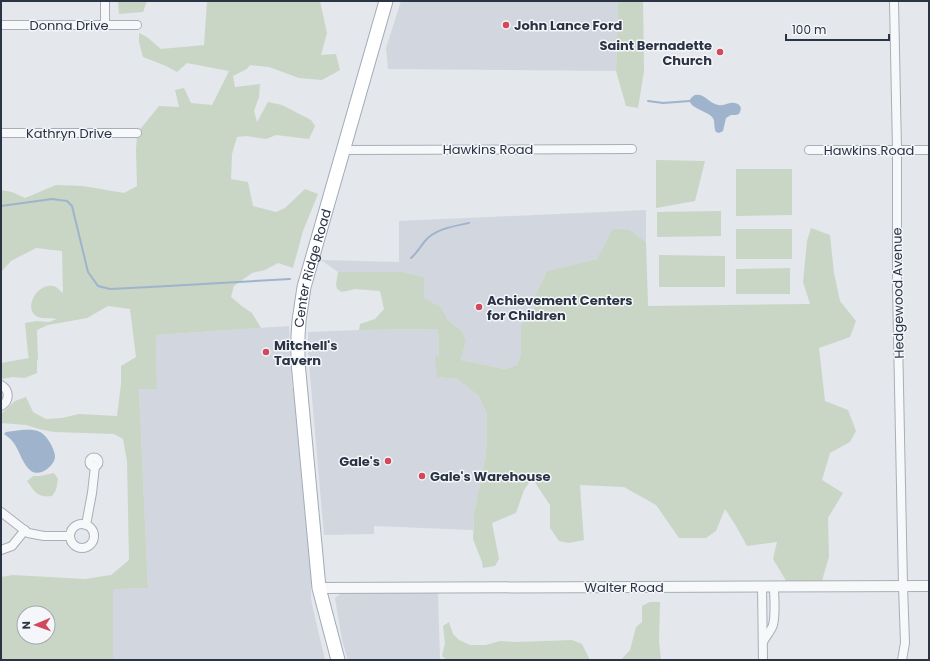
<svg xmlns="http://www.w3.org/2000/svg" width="930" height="661" font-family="Poppins,sans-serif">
  <rect width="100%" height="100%" fill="#e4e7ec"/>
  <!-- built -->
  <g fill="#d2d6de">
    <path d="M401,1H618L616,71L388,69L386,48Z"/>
    <path d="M646,210V242L630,230L597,259L547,271L536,294L533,315L521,324V353L517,365L505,369L461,360L466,341L462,331L448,320L441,307L424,298V277L403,272H338L321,260L399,262V221Z"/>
    <path d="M289,326L292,388H293L311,577V598L313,609L325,660H113V590L118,589L148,588L139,389H157L156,335Z"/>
    <path d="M438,329L439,356L437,377L457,379L479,396L487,415L486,455L474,513L473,530L374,526V534L324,535L310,375L308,353V332L359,330Z"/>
    <path d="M343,592H438L440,660H348L342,640L335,598Z"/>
  </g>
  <!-- green -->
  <g fill="#c9d6c5" fill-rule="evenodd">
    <path d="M118,1H147L143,12L119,14Z"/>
    <path d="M207,1H320L327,33L321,55L336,54L340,70L322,80L299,78L269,67L250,65L247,69L233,76L235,87L260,84L259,97L254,111L257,122L268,102L282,105L311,120L315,126L309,139L276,135L266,139L246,136L237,137L232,154L231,179L248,182L253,206L276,212L285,208L305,189L318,194L303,231L293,268L278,263L265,270L252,273L234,286L231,297L243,307L252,313L261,328L156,335L157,389H139L148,588L118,589L113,590V660H1V577L13,575L85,579L111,575L129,560L127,461L123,439L114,434L54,432L39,429L26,425L1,423V414L15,401L26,397L33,412L46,419L62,418L79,414L117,416L121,384V366L136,357L130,309L108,306L87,318L48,325L37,330L38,360L37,361V373L25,378L13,377L1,379V363L29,358L28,354L25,323L36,321L49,322L57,319C52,318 42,319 38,317C21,309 39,279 56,287C58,288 61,292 63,293L62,251L36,248L11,261L1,272V190L12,192L25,198L56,185L83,186L124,193L137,186L136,151L137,133L159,106L179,107L175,90L184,88L191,103L212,105L229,71L187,63L177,72L166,66L143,57L139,42V33L147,37L161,49L204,45ZM24,613H48V637H24Z"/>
    <path d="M618,1H643L644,71L638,108L626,106L616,71Z"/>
    <path d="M656,160L705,161L695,201L656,208Z"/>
    <path d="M736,169H792V215L736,216Z"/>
    <path d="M721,211V236L657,237V212Z"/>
    <path d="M811,228L830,235L834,273L840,301L856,321L850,337L819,348L825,401L848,410L856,431L850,442L830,453L822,480L843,493L828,518L829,557L821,584H788L773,559L777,542L747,546L736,526L725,509L716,531L706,538H679L656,505L624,487L580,485L582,514L584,540L569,543L559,541L550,528V505L532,478L524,490L516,513L492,523L499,559L495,566L483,568L482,562L473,539L474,513L486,455L487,415L479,396L457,379L437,377L435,357L439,356L438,329L359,330L360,324L375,319L384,309L380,291L355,289L342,292L337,289L336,284L338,272H403L424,277V298L441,307L448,320L462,331L466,341L461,360L505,369L517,365L521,353V324L533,315L536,294L547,271L597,259L613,229L630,230L646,242L648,306L810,304L803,282L807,241Z"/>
    <rect x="736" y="229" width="56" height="30"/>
    <path d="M659,255L725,256V287H659Z"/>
    <path d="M790,268V294H736V269Z"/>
    <path d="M54,473L58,479L56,490L52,496C37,498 35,492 27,481L33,476H40Z"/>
    <path d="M650,602H660L659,641L661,660H621L630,650L636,627L642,622V606Z"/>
    <path d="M449,622L453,634L459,640L470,645H486L500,641L516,642L572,640L582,644L590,660H447L442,656L445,643L443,626Z"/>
  </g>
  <!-- water -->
  <g fill="#9fb4cc">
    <path d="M695,95C704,93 709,103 718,105C723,106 725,104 730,103C738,102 744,106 739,114L736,115H731L726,118L723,131L719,133L716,132C713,127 716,121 712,117C708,111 678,105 695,95Z"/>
    <path d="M21,430C27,430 34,429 40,432C47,435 56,451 55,458C53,467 40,477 31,471C22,464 20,451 13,442C11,439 7,436 4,434L6,432Z"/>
  </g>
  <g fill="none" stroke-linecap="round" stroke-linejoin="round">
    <!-- stream -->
    <g stroke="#9fb4cc" stroke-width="2">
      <path d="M648,101L663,103L690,101"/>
      <path d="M1,206L52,199L67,201L72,206L88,272L98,286L110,289L150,287L290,279"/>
      <path d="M411,258C417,253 420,247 425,241C435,229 454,226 469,223"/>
    </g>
    <defs>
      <g id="minor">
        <path d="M105,1V25"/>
        <path d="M894,1L897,150V287L903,586L905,643L902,660"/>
        <path d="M1,25H137"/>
        <path d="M1,133H137"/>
        <path d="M344,150L632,149"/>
        <path d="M809,150H929"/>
        <path d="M1,385C10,390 10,401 1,406"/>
        <circle cx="94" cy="462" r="4.5"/>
        <path d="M1,512L28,533L44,536H70"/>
        <circle cx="82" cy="536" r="12"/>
        <path d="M86,525L92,493L95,466"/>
        <path d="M1,550L12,546L25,530"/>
        <path d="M762,586L763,660"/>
        <path d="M763,642C766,636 771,631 773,625C776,613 774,598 774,586"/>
      </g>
      <path id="tertiary" d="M319,588L929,586"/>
      <g id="primary">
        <path id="s1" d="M338,660L319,588L298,362V336L299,321L304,287L386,1"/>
      </g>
    </defs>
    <!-- minor casing -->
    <use href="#minor" stroke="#a9aeb7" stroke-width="10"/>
    <!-- tertiary casing -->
    <use href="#tertiary" stroke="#a9aeb7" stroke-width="12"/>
    <!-- primary casing -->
    <use href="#primary" stroke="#a3abb8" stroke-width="15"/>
    <!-- minor -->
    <use href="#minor" stroke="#f7f8fa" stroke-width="8"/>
    <!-- tertiary -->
    <use href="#tertiary" stroke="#f7f8fa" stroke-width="10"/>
    <!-- primary -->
    <use href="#primary" stroke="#fff" stroke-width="13"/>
  </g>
  <!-- markers -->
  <g fill="#d1495b" stroke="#f4f6f9" stroke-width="1.5">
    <circle cx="506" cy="25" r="4"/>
    <circle cx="720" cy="52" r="4"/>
    <circle cx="479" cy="307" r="4"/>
    <circle cx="266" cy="352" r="4"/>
    <circle cx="388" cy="461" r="4"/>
    <circle cx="422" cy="476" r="4"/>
  </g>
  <g text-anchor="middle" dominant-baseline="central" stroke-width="3" stroke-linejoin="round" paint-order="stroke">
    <!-- street labels -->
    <g font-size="13" fill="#2b3445" stroke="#f4f6f9">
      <text x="69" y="25">Donna Drive</text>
      <text x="69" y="133">Kathryn Drive</text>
      <text x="488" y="149">Hawkins Road</text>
      <text x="869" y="150">Hawkins Road</text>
      <text stroke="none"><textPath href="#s1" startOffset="397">Center Ridge Road</textPath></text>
      <text transform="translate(898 293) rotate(-91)">Hedgewood Avenue</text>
      <text x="624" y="587">Walter Road</text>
    </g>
    <!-- poi labels -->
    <g font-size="13" font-weight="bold" fill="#2b3445" stroke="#f4f6f9" text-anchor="start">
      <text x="514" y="25">John Lance Ford</text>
      <text x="712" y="45" text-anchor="end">Saint Bernadette<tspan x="712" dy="15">Church</tspan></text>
      <text x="487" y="300">Achievement Centers<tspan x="487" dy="15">for Children</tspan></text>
      <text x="274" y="345">Mitchell's<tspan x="274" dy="15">Tavern</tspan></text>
      <text x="380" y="461" text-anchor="end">Gale's</text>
      <text x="430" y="476">Gale's Warehouse</text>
    </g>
  </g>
  <!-- border -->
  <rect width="930" height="661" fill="none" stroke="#2b3445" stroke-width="4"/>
  <!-- north arrow -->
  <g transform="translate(36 625) rotate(268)"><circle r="19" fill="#f4f6f9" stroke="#a4a8b1"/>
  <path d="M0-3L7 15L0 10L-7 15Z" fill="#d1495b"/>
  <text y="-6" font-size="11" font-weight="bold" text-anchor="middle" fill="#2b3445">N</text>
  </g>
  <!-- scale -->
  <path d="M786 34v6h103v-6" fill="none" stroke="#2b3445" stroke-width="2"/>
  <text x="792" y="34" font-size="12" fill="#2b3445" stroke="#f4f6f9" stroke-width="3" paint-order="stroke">100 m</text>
</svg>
